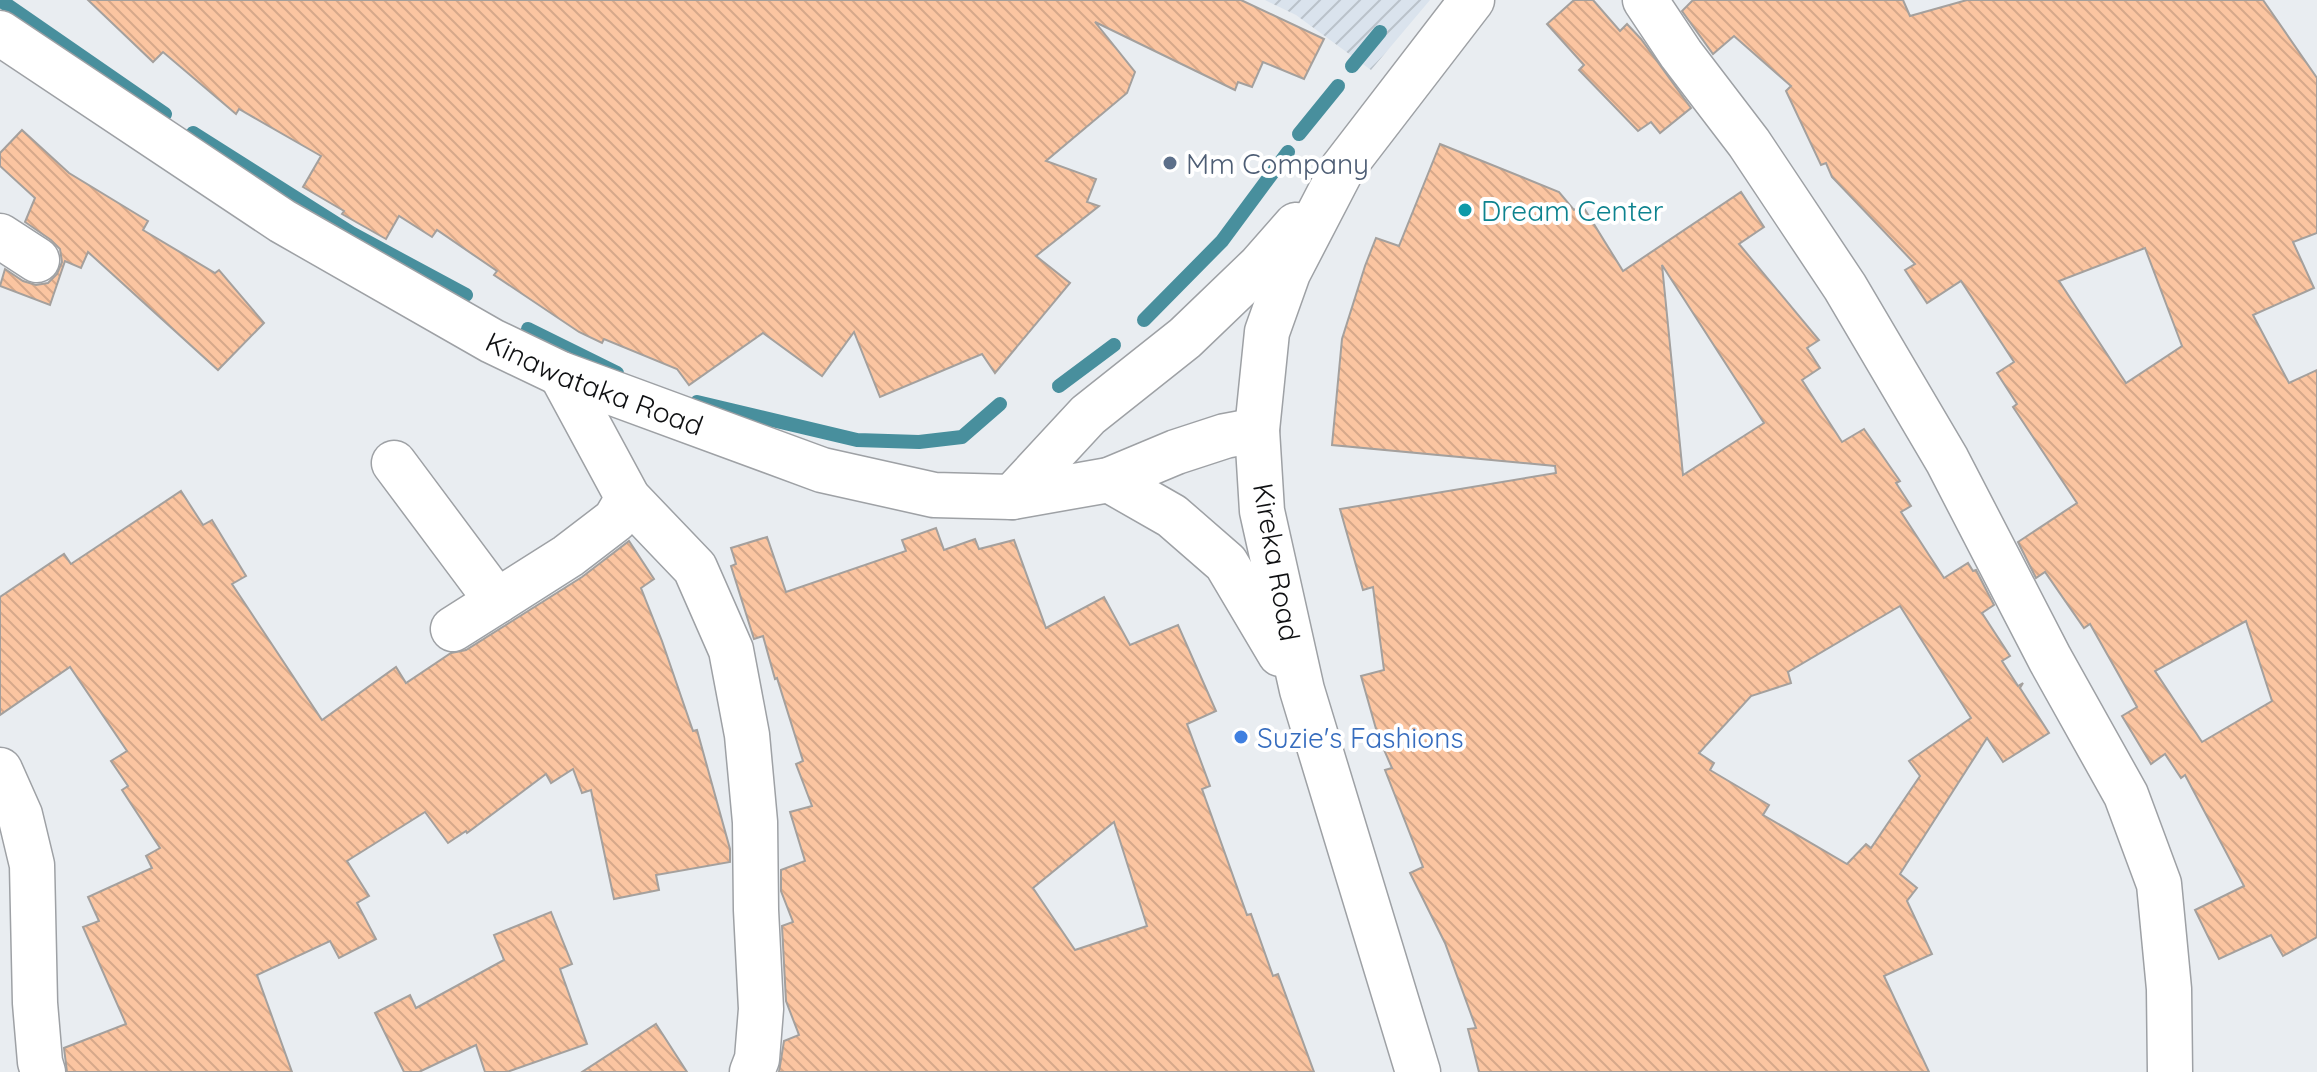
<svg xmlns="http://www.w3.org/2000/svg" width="2317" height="1072" font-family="Quicksand,sans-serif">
  <defs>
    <pattern id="industrial-furrows" width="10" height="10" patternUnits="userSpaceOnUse" patternTransform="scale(2)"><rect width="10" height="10" fill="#dae3ed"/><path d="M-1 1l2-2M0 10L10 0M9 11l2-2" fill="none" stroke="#bac2ca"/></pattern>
    <pattern id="building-back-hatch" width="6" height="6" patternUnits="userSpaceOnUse" patternTransform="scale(2)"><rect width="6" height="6" fill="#fbc5a1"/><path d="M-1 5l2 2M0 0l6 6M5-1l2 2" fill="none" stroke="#d6a88a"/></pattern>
  </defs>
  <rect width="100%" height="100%" fill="#e9edf1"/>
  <!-- industrial -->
  <path fill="url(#industrial-furrows)" d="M1265,0H1430L1371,70L1296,15Z"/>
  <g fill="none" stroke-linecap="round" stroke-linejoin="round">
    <!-- stream -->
    <g stroke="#488f9d" stroke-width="14">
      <path d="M0,0L165,114"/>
      <path d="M1352,66L1380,32"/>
      <path d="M193,133L351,233L466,295"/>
      <path d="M1299,134L1338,86"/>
      <path d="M1144,320L1222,241L1288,152"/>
      <path d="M528,329L617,373"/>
      <path d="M1059,386L1114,345"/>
      <path d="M697,402L857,440L919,442L962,437L1000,404"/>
    </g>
  </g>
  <!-- building -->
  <g fill="url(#building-back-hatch)" stroke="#a4a09d" stroke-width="2" fill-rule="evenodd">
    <path d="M88,0H1241L1324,39L1304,79L1263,62L1252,87L1238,82L1235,90L1095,22L1135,72L1127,93L1046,161L1096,179L1087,202L1099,206L1036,256L1070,283L995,373L982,354L880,397L854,332L822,376L763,333L689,385L677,369L604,339L602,343L579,332L494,275L497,271L437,230L432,237L399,216L386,239L342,214L344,211L303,187L321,156L239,109L236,114L163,52L153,62Z"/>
    <path d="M1574,0H1593L1620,31L1627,24L1641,39L1691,108L1660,133L1651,122L1638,131L1579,70L1584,65L1547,24Z"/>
    <path d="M1693,0H1903L1910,16L1967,0H2263L2317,78V233L2293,242L2314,288L2253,315L2289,383L2317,370V937L2283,956L2271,935L2219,959L2195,910L2244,886L2185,775L2181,778L2165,754L2151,764L2122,716L2137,707L2090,624L2084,628L2045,572L2036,578L2018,542L2077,503L2013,407L2017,404L1997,373L2014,362L1961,281L1927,303L1905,270L1915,264L1832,177L1826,163L1821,165L1786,91L1791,86L1734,36L1713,54L1682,11ZM2145,248L2182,346L2126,383L2059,281ZM2246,621L2272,701L2202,742L2155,671Z"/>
    <path d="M22,130L69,173L148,221L143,230L215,273L219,270L264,323L218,370L88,252L81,268L65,261L50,305L0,286L5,269L23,281L36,285L48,283L57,274L62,262L60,249L51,240L25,222L35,198L0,166V153Z"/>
    <path d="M1440,144L1559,192L1574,210L1582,205L1623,271L1741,192L1764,227L1739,244L1819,340L1807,348L1820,368L1802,380L1842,442L1864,429L1900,481L1896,483L1911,506L1901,512L1944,578L1968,563L1973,571L1976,570L1994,605L1982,613L2010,656L2002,661L2018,686L2023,683L2020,688L2049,733L2003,762L1987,738L1900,874L1917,888L1907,901L1932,954L1884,976L1929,1072H1479L1468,1029L1476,1028L1445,943L1410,873L1423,867L1385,770L1392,768L1378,736L1361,676L1384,670L1373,587L1363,590L1340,509L1556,473L1555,466L1332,445L1342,339L1365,266L1376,238L1399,246ZM1662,265L1764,423L1683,475ZM1900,606L1971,718L1909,761L1920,776L1871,848L1866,844L1847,864L1763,815L1769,805L1710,770L1714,763L1699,753L1751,696L1791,683L1788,672Z"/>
    <path d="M181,491L203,525L212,520L246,576L232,584L322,720L396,667L406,683L451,653L466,650L582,577L629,541L654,579L641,588L662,641L693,731L697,730L730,849V862L656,875L659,890L614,899L591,790L582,793L573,769L551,783L546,774L467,833L466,831L448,843L425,812L347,861L369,896L357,903L376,939L339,958L330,941L257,975L292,1072H67L64,1048L126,1024L83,927L99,921L88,897L152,868L146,856L160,848L122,790L128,786L111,761L127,751L70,667L0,715V597L64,554L71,564Z"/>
    <path d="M936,528L944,550L975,539L979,549L1014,540L1046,628L1104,597L1130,645L1178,625L1216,711L1187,724L1210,786L1202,789L1247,915L1251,914L1273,976L1278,974L1314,1072H779L784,1041L799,1035L786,1001L782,926L793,922L781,891V870L805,861L790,812L812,806L796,764L803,761L777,678L775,679L763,636L754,639L731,566L736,564L731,548L767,537L786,592L906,551L902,540ZM1114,822L1147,926L1075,950L1033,888Z"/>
    <path d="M551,912L572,964L560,969L587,1044L507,1072H485L476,1045L419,1072H404L375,1013L410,995L416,1008L504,960L494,935Z"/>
    <path d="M656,1024L687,1072H582Z"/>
  </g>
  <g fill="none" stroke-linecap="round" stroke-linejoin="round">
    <defs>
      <g id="minor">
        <path d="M1645,0L1681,54L1749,143L1845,287L1947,460L2050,659L2126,795L2159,884L2169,989L2170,1072"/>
        <path d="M0,236L37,260"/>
        <path d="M561,374L628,498L695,568L731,650L747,735L755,822L756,910L761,1009L757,1059L752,1072"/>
        <path d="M394,463L497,601"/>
        <path d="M453,629L568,556L615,520L628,498"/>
        <path d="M0,770L20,815L32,865L35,1003L40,1062L43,1072"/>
      </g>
      <g id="tertiary">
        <path id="s1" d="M0,33L282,221L492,341L561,374L822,470L934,495L1012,497L1109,480L1176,452L1225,436L1257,430"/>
      </g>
      <g id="secondary">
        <path d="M1109,480L1172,516L1226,563L1280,654"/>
        <path d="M1012,497L1088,415L1185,338L1260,266L1296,225"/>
        <path d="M1418,1072L1302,690L1262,511L1257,430L1267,332L1288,273L1342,169L1472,0"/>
      </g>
    </defs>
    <!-- minor casing -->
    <use href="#minor" stroke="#9ea1a5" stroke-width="47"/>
    <!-- tertiary casing -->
    <use href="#tertiary" stroke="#9ea1a5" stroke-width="47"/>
    <!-- secondary casing -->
    <use href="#secondary" stroke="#9ea1a5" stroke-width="47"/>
    <!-- minor -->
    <use href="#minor" stroke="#fff" stroke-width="44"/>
    <!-- tertiary -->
    <use href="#tertiary" stroke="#fff" stroke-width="44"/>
    <!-- secondary -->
    <use href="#secondary" stroke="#fff" stroke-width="44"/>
  </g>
  <!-- markers -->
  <circle fill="#5c6f8a" stroke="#fff" stroke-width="3" cx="1170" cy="163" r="8"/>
  <circle fill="#0f9aa8" stroke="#fff" stroke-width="3" cx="1465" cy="210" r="8"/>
  <circle fill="#3f7fe0" stroke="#fff" stroke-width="3" cx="1241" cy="737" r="8"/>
  <g text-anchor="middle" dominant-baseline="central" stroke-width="8" stroke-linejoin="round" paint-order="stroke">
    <!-- service labels -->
    <g font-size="28" fill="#4e5e75" stroke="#fff" text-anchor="start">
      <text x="1186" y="163">Mm Company</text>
    </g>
    <!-- culture labels -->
    <g font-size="28" fill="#0d838f" stroke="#fff" text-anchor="start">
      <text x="1481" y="210">Dream Center</text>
    </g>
    <!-- street labels -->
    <g font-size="28" fill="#0f1012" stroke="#fff">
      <text stroke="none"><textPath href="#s1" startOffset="692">Kinawataka Road</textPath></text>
      <text transform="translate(1277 562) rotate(80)">Kireka Road</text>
    </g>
    <!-- shop labels -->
    <g font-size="28" fill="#366cbe" stroke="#fff" text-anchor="start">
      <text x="1257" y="737">Suzie's Fashions</text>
    </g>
  </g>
</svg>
